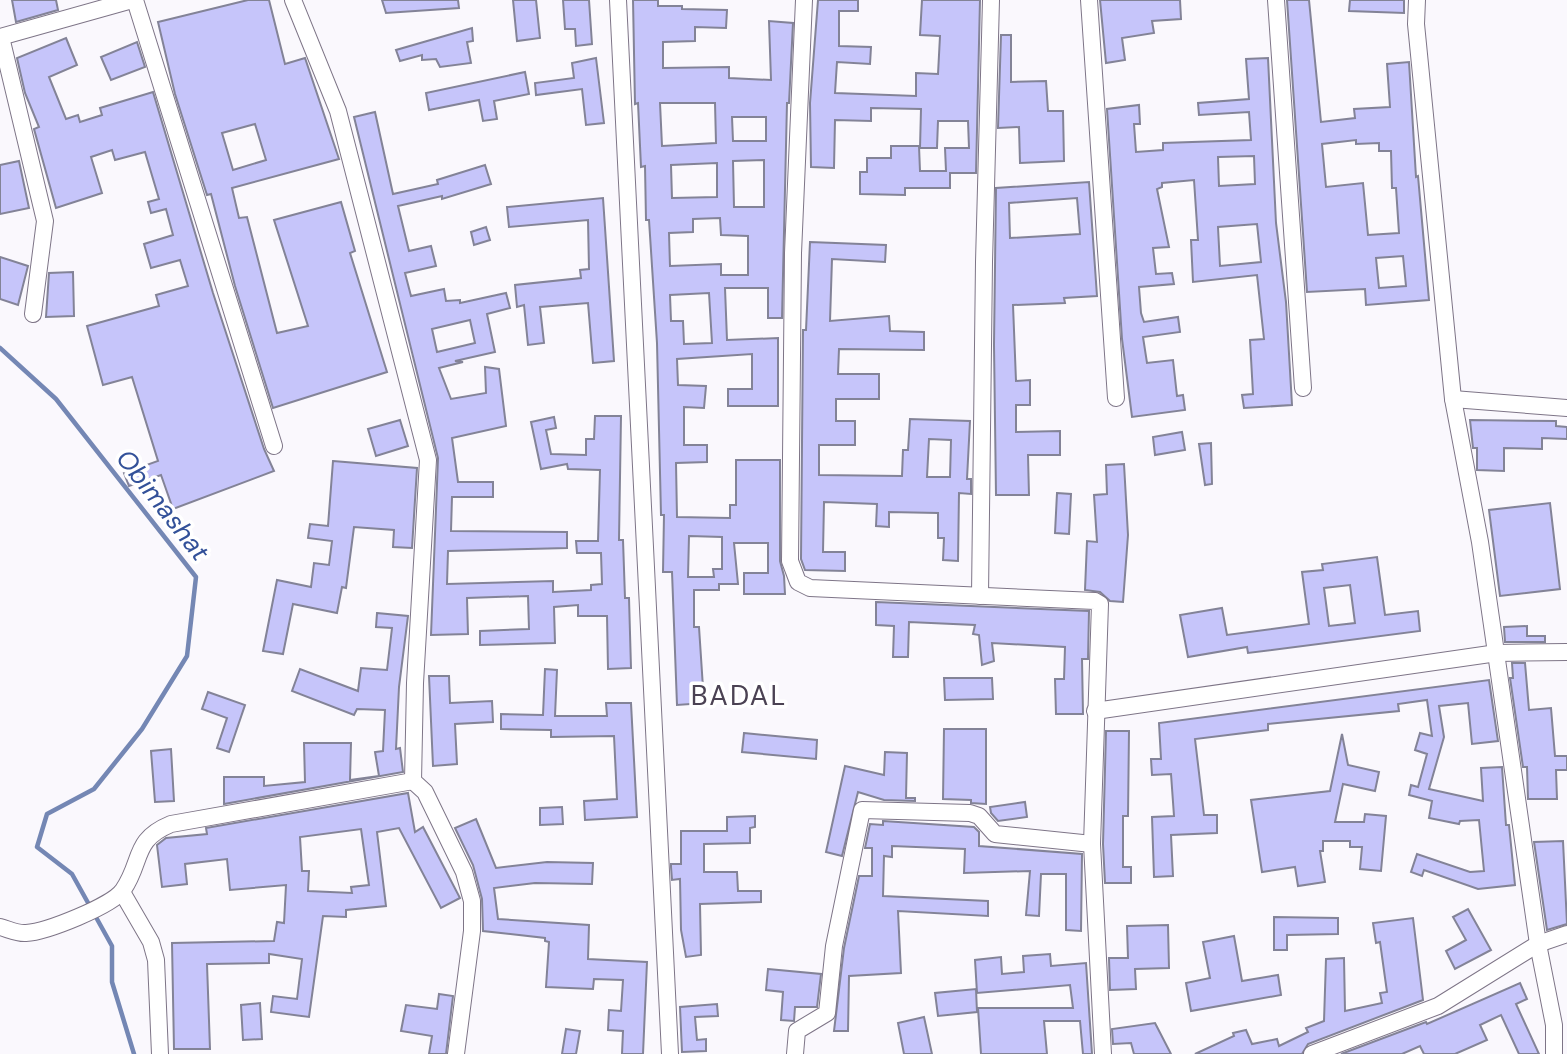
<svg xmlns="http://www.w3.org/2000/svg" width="1567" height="1054" font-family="'DM Sans',sans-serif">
  <rect width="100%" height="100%" fill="#faf8fd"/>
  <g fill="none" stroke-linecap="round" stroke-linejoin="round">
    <!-- stream -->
    <path stroke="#7487b4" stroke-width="4.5" d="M0,348L56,399L196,577L187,656L142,729L94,789L47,814L37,847L72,874L112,946V982L134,1054"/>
  </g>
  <!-- building -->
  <g fill="#c6c5fa" stroke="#838397" stroke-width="2" fill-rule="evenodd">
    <path d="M12,0H56L58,10L16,22Z"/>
    <path d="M248,0H269L285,64L305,58L339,159L232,188L239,218L247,217L277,333L308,326L274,220L341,202L355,251L350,253L387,372L273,408L235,286L211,194L207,195L175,94L158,22ZM255,124L266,160L233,170L222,133Z"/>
    <path d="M382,0H458L459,8L386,13Z"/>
    <path d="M513,0H536L540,38L517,41Z"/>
    <path d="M563,0H589L592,44L576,46L575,29H565Z"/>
    <path d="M633,0H658V6H682V9L727,10L726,28L695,27V41L663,42V68L729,67V78L771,80L769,21L793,23L789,103H787L782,318H768V288H725L727,340L778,338V406H728V389H752V354L677,359L678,385L706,386L704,408L684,407V445H707V462L676,463L677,517L730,518V505H736V460H780V561L784,576L785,594H744V573H768V543H734L738,584H719V590H694V627H699L704,703L677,705L672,572H663L664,515H661L657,343L649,220H646L645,166L641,167L638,103L635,104ZM660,103H715L716,143L662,146ZM732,117H766V141H733ZM764,160V207H734L733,161ZM717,163V197L672,198L671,165ZM720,218L721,235L748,236V275H721V264L670,266L669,233L693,232V219ZM709,293L712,343L684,344L683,321H671L670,295ZM689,536L722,537V569H713L714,577H688Z"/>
    <path d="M818,0H858V11H839V46L871,47L870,64L837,62L835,93L916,96V73L938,74L940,36L920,35L922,0H980L976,173H950V188H905V195L860,194V172H867V158H891V146H919L920,171H946L945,148H969L968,121H938L937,148H920L921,109L871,108V121L835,120L834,168L811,167L810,103Z"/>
    <path d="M1100,0H1180L1181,19L1152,21L1154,33L1122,38L1125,60L1106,63Z"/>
    <path d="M1287,0H1309L1321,122L1355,118L1354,109L1390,107L1387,64L1409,62L1416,177L1418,176L1429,300L1366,305L1365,289L1307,292ZM1356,140V144L1379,143V151H1391L1392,188H1396L1399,233L1368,235L1363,183L1326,187L1322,144ZM1403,256L1406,286L1379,288L1376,258Z"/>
    <path d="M1350,0H1404V13L1349,11Z"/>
    <path d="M472,28L473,41L467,42L471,63L440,67L436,59L422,60V55L400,61L396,50Z"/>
    <path d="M1001,35H1011V82L1046,81L1048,111H1063L1064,161L1020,163L1019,127L998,128Z"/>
    <path d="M66,38L77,65L49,77L66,119L78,115L80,122L102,115L100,108L153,92L213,293L264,449L274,471L173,509L161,475L129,486L124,473L158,461L132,377L103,385L87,326L159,306L156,295L188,286L180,260L151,268L144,244L173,235L166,209L151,213L148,202L159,199L145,152L115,160L112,150L91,157L102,193L56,208L34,129L39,127L25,93L17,58Z"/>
    <path d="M137,42L145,67L111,80L101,57Z"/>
    <path d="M596,58L604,123L586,125L582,89L536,95L535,83L574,78L572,63Z"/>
    <path d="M1268,58L1276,223L1286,302L1292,405L1244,408L1242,395L1253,394L1250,340L1264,339L1257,275L1193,282L1191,240H1198L1194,180L1162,183V187L1157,189L1169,247L1153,248L1156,274L1172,273L1174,284L1139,287L1141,313L1144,322L1178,317L1180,332L1143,337L1147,363L1173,360L1177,396L1183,395L1185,410L1132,417L1122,339L1107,109L1139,105L1140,124H1134L1136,152L1163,150V143L1251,140L1249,112L1199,115L1198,103L1249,99L1246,59ZM1254,156L1255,184L1219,186L1218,157ZM1257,224L1261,262L1220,266L1218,227Z"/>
    <path d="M525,72L529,94L494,101L497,119L483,121L479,100L429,110L426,93Z"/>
    <path d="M375,112L393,194L438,184L437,180L485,165L491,184L442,199V196L398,206L409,251L431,246L436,266L405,273L411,296L444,289L446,301L460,300V303L506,293L510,308L487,314L495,352L455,361L463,362L439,368L451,399L486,393L485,367L499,369L506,426L452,438L458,482H493V497H452L451,531L567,532V548L448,551L447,584L553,581V592L591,590V585L602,584L601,553H577L576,541H598L600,470L568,469L567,464L541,469L531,422L554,417L556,428L546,430L551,454L586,455V439H594L595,416H621L619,540H623L625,598H629L631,668L608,669L607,616H578V605L554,607L555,643L480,645V631L529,629L528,596L467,598L468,634L431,635L438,458L354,117ZM470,320L475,343L437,352L432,329Z"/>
    <path d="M19,161L29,208L0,214V165Z"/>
    <path d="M1089,182L1097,296L1064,298L1065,303L1013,305L1016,381L1030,380V405H1016V432L1060,431V455H1028L1029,495H996L994,345L996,188ZM1077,198L1080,234L1010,238L1009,203Z"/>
    <path d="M603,198L614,361L593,363L588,303L540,307L544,343L528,345L524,305L517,307L515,285L581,278L580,270L589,269L588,220L509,227L507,207Z"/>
    <path d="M486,227L490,240L474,245L471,232Z"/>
    <path d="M810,242L886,245L885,262L832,259L830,321L889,316L890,331L924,332V350L839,349L838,374H879V399H836V421H855V445H819V475L902,476L903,450H908L910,419L970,421L967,479H971V494L959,493L958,561L943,560L944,538H938V513L889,512V527L876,526L877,504L824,502L823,552H845V571L805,570L801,559L803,330H806ZM929,439L951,440L950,477H927Z"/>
    <path d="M0,257L28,266L18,305L0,299Z"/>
    <path d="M73,272L74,316L46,317L49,273Z"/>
    <path d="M400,420L408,446L376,456L368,429Z"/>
    <path d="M1470,420L1556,421V426L1567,427V439L1542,438V449L1504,448V471L1477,470V448H1473Z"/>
    <path d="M1182,432L1185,450L1155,455L1153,437Z"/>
    <path d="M1211,443L1212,484L1205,485L1199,444Z"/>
    <path d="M333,461L417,468L412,548L393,547L394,530L354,527L346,588L342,587L337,613L293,604L283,654L263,651L277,580L311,587L314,563L329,565L332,541L308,538L310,524L328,526Z"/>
    <path d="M1124,464L1128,535L1123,602L1110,601L1100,592L1085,590L1087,541L1097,542L1094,495L1107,494L1106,465Z"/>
    <path d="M1057,493L1071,494L1069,534L1055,533Z"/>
    <path d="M1550,503L1560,589L1500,596L1489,510Z"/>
    <path d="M1377,557L1385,615L1418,611L1420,631L1248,653L1247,647L1188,657L1180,615L1222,608L1227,635L1309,624L1302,572L1323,570L1322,564ZM1350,585L1355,623L1329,626L1324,588Z"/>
    <path d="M876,602L1089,611L1088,659H1082L1083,714H1056L1055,679H1064L1065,647L992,643L994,661L982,665L979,635L973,634L975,625L909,622L908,657H893L894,626L876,625Z"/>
    <path d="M377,613L408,616L399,687L396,749L400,748L403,772L224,804V777H264V786L305,782L304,743H351L350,780L379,776L375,752L383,751L385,710L357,709L354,715L292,691L300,669L358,691L361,668L387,670L392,628L376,627Z"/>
    <path d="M1527,626V636H1545V642H1505L1504,627Z"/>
    <path d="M1512,663H1525L1529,710L1551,708L1555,756H1567V770H1556L1557,799H1528L1527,767H1523L1510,678H1513Z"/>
    <path d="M545,669L557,670L555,716H607L606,703H631L637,817L585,820L584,801L617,799L614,736L551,737V730L501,729V714L543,715Z"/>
    <path d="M429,676H449L450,703L492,701L493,722L455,724L457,764L433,766Z"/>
    <path d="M944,678H992L993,699L945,700Z"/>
    <path d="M1489,680L1498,741L1472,744L1468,703L1439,706L1444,737L1429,789L1483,801L1481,768L1502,767L1506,825H1509L1515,885L1478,889L1424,870L1422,876L1411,872L1417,854L1470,872L1484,871L1479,820L1460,821L1459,824L1429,818L1432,801L1409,795L1411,785L1418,787L1427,754L1415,750L1420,733L1432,736L1427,700L1398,704L1399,711L1268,724V730L1195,739L1204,815H1217V833L1171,835L1173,876L1154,877L1152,817L1174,816L1171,774L1152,775L1151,759H1161L1159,723Z"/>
    <path d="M208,692L245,705L229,752L217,748L227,718L202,709Z"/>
    <path d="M944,729H986V804L971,803V800L943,799Z"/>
    <path d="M1106,731H1129L1128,816H1123V867H1131V883H1105L1103,844Z"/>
    <path d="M744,733L817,740L816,759L742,752Z"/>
    <path d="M1342,734L1348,765L1379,772L1375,791L1343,784L1335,822H1364L1365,814L1386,816L1381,871L1360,869L1362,847H1350V841H1323V851H1320L1325,882L1298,886L1295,867L1262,872L1251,800L1330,791Z"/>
    <path d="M171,749L174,801L155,802L151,751Z"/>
    <path d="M885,752L907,753L906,798H915V801L884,800L858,792L842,856L826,852L845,766L884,775Z"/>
    <path d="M408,793L415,832L423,827L460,898L441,908L399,828L377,832L386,906L346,910V917L323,916L309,1017L271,1012L273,996L297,999L302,959L269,954V963L207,964L210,1049H174L172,943L274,941L277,922L284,923L286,885L230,890L227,859L185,864L187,884L162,887L157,845L166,838L207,834L206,828ZM361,829L369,885L351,887L352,893L308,891L309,871H302L300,837Z"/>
    <path d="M1025,802L1027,817L998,821L991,813L990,807Z"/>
    <path d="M562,807L563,824L540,825V808Z"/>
    <path d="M755,816V827L750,828V843L704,844V872H737L738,891H761V902L700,904L701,955L686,957L681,930L680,879L672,880L671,867V864H681V831H727V817Z"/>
    <path d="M476,819L496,868L547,862L593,863L592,884L535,883L494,888L498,919L589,925L588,959L647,962L643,1054H622L623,1031L608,1030L609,1010L621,1011L623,980L594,979L593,989L546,987L549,942L545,941V938L483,931L482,899L473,865L455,828Z"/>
    <path d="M883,821L974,827L979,832V846L1082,854L1081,931L1066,930V874H1041L1039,916L1026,915L1030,871L964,873L965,849L892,846V857L884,856L883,896L988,901V916L898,911L901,973L849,976L848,1031H834L844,948L859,876H872V848H865L870,824L883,825Z"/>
    <path d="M1563,841L1567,924L1547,930L1534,842Z"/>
    <path d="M1468,909L1491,950L1455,969L1446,951L1466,940L1453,917Z"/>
    <path d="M1274,917L1338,918V934L1287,935V950H1274Z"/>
    <path d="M1413,918L1423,1000L1308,1044L1302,1054H1195L1234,1036L1233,1033L1246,1030L1252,1044L1277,1039L1279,1046L1308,1032L1306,1028L1324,1021L1326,959L1344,958L1345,1011L1382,1003L1380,993L1387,992L1380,942L1376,943L1373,923Z"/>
    <path d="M1168,925L1169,968L1135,969L1136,989L1110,990L1109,958H1128L1127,926Z"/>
    <path d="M1234,936L1242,981L1278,975L1281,995L1191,1011L1186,983L1210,978L1203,942Z"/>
    <path d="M1050,954L1051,966L1086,963L1092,1054H1083L1080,1021H1044L1047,1054H981L978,1008H1073L1070,985L977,993L975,960L1001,957L1002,974L1024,972L1023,956Z"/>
    <path d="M768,969L821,974L817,1007H795L794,1021L781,1020L783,992L766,990Z"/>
    <path d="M1520,983L1527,999L1516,1004L1539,1054H1519L1501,1015L1480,1025L1487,1040L1455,1054H1424L1420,1046L1402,1054H1341L1426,1022L1427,1024Z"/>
    <path d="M976,989L977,1012L938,1016L935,993Z"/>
    <path d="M439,994L453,996L446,1054H429L432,1036L401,1031L406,1005L437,1009Z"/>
    <path d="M260,1003L262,1039L243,1040L241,1005Z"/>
    <path d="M717,1004L718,1016L695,1017L697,1040L706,1039V1051L682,1052L680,1007Z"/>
    <path d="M924,1017L932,1054H904L898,1023Z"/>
    <path d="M1155,1023L1171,1054H1134L1131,1043L1113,1044L1112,1029Z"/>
    <path d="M566,1029L580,1031L576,1054H562Z"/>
  </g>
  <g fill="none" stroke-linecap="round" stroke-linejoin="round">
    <defs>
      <g id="minor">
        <path d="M135,0L274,446"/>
        <path d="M293,0L338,111L428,460L415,683L413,781L425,792L464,872L472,901V931L456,1054"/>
        <path d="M618,0L670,1054"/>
        <path d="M804,0L793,253L790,561L798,582L810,588L1095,601L1100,604L1092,844L1103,1054"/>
        <path d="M1089,0L1116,398"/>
        <path d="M1276,0L1303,388"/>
        <path d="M1417,0L1416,24L1453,399L1480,542L1538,944L1554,1025V1054"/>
        <path d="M0,37L132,0"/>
        <path d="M1,37L45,221L33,314"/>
        <path d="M1453,399L1567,408"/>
        <path d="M980,596L984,262L991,0"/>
        <path d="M1095,711L1497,653L1567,652"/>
        <path d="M122,892L151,942L156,960L160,1054"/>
        <path d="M0,927C8,929 18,934 26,933C46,932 112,906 123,890C143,861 132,840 171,824L413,781"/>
        <path d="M795,1054L797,1031L827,1013L834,946L862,810L970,813L979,816L995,834L1092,844"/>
        <path d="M1312,1054L1438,1006L1538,944L1567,934"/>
      </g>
    </defs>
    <!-- minor casing -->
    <use href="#minor" stroke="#7e7587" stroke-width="18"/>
    <!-- minor -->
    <use href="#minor" stroke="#fff" stroke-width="16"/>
  </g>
  <g text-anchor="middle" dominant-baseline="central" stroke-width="7" stroke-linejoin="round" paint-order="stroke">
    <!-- water labels -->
    <g font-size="26" font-style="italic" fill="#335199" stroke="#fff">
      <text transform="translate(163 505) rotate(52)">Obimashat</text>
    </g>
    <!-- quarter labels -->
    <g font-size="28" letter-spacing="2" fill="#4b4253" stroke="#fff">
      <text x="739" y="695">BADAL</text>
    </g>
  </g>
</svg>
